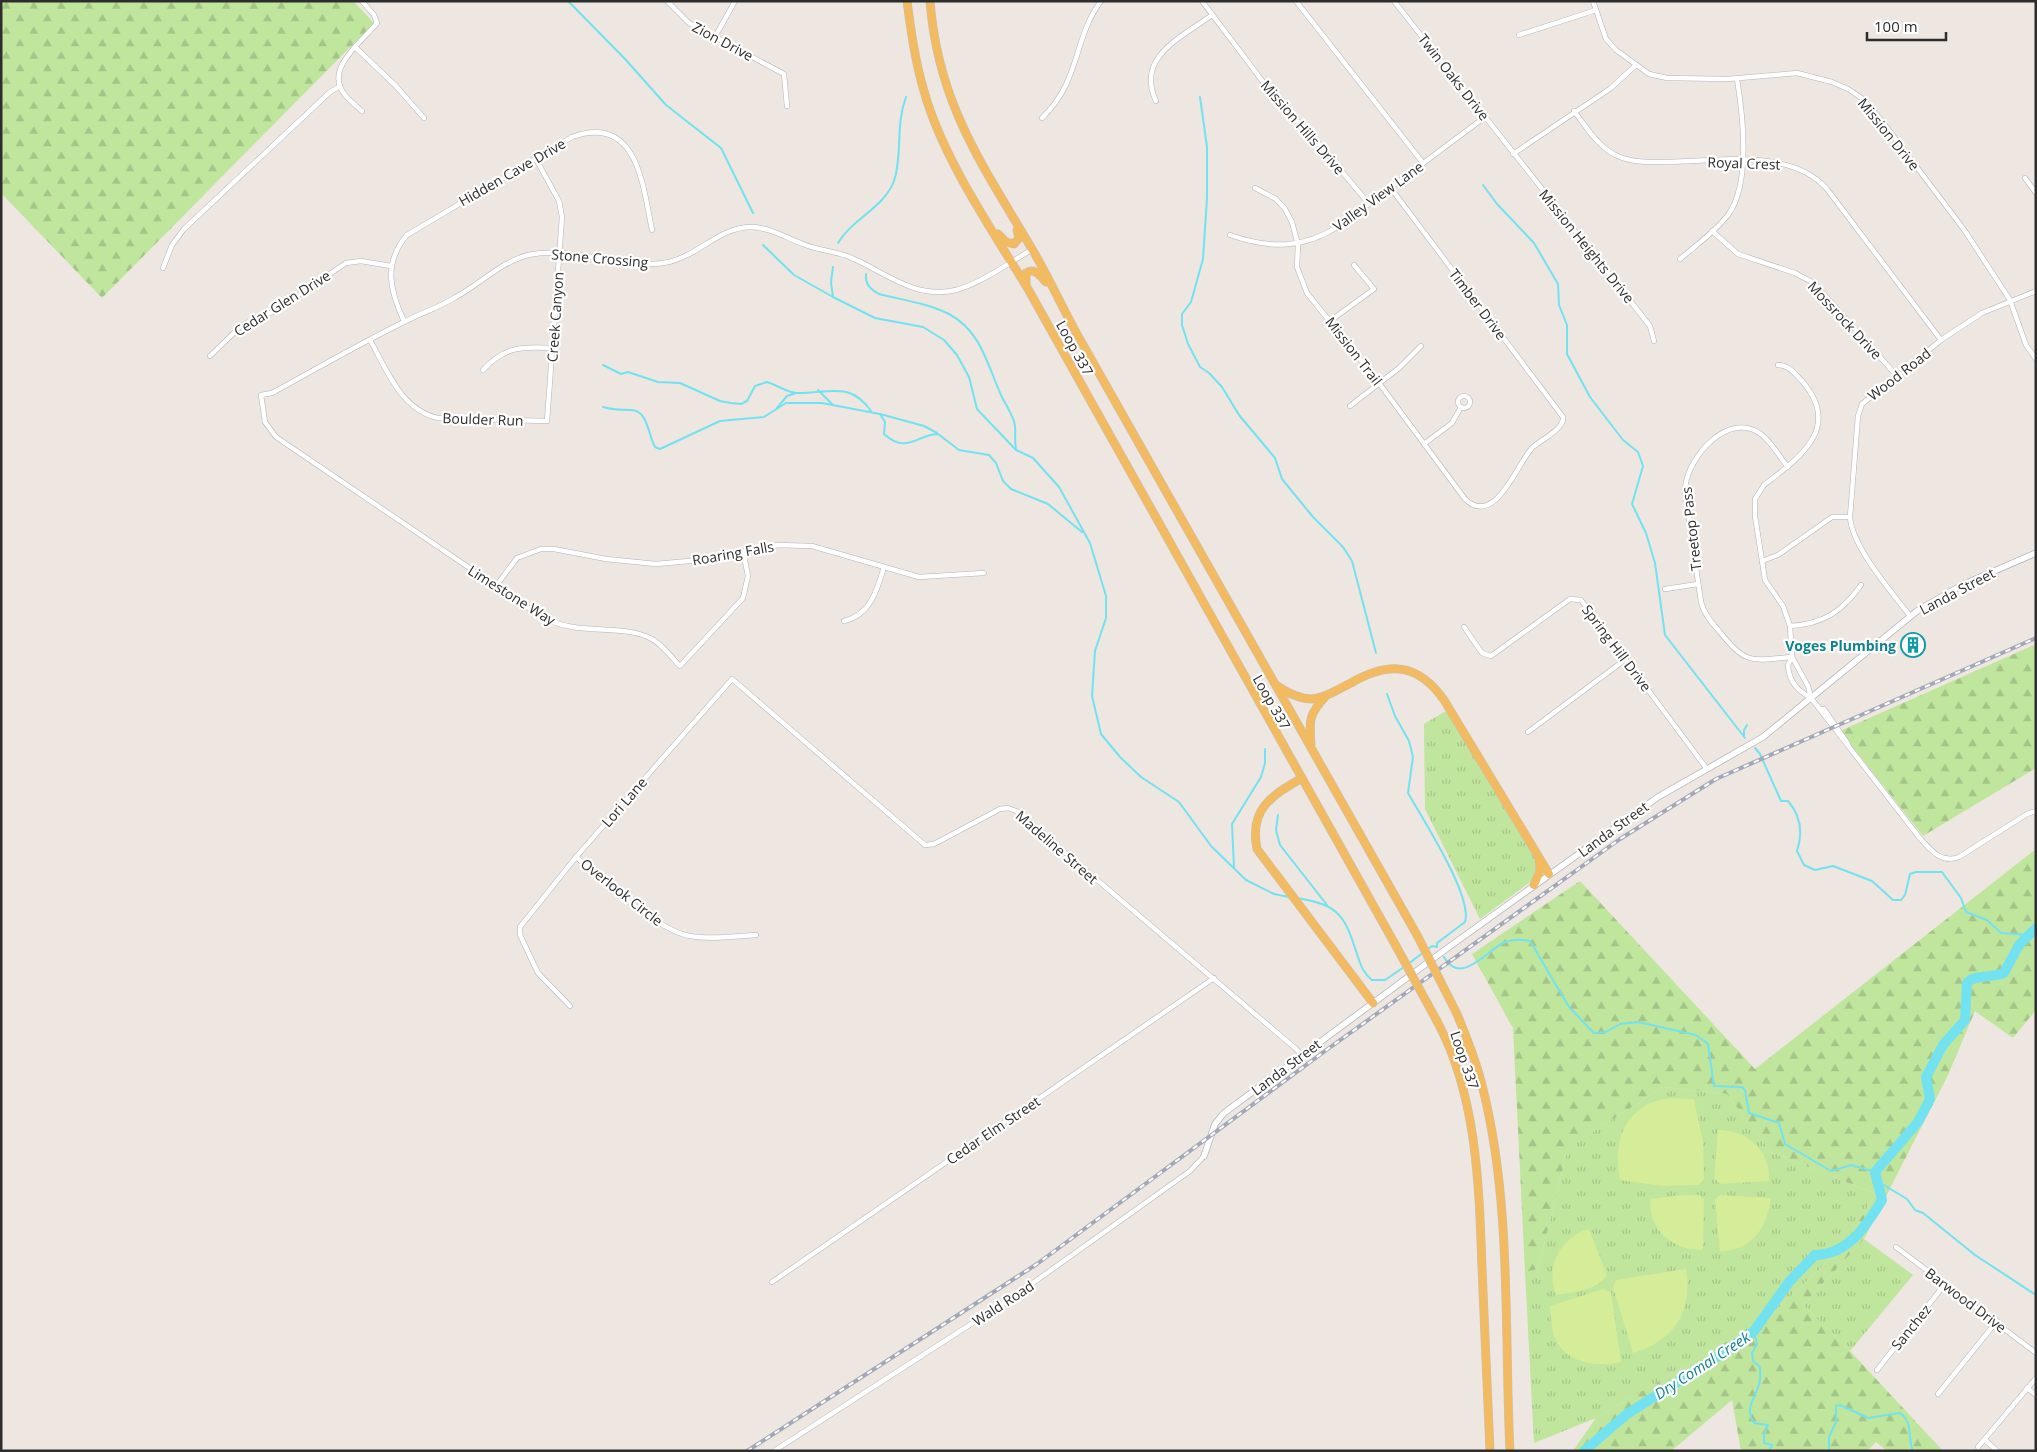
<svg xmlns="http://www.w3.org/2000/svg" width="2037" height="1452" font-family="'Open Sans',sans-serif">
  <defs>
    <pattern id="grass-tufts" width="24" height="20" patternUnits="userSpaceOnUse" patternTransform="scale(1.25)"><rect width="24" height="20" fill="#c0e59d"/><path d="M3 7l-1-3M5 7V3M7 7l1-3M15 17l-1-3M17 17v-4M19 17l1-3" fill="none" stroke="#a5c588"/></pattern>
    <pattern id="forest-firs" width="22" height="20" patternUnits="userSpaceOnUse" patternTransform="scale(1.25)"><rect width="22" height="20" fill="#c0e59d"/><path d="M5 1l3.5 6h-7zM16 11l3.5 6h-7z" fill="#a5c588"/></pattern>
  </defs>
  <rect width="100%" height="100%" fill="#eee6e0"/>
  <!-- grass -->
  <g fill="url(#grass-tufts)">
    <path d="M1446,711L1534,851L1537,864L1534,879L1480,919L1425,809L1424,724Z"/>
    <path d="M1663,1087L1727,1094L1771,1152L1876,1194L1841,1249L1769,1317L1596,1418L1534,1443L1525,1272L1538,1269L1568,1148Z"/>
    <path d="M1864,1239L1913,1275L1850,1351L1803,1305Z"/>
  </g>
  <!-- forest -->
  <g fill="url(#forest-firs)">
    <path d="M1,1H353L374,23L102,298L1,193Z"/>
    <path d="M2036,644V768L1923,836L1840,731Z"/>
    <path d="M2036,849V1010L2013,1038L1975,1011L1948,1075L1864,1239L1803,1305L1850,1351L1943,1451H1887L1876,1442L1867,1451H1741L1732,1400L1671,1451H1573L1596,1418L1769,1317L1841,1249L1876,1194L1771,1152L1727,1094L1663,1087L1568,1148L1538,1269L1525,1272L1513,1028L1472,954L1580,881L1755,1069Z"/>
  </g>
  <!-- pitch -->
  <g fill="#d5ec98">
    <path d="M1670,1098L1694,1099L1703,1142L1704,1179L1699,1185L1663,1186L1620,1180C1612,1140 1625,1104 1670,1098Z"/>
    <path d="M1718,1130C1747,1130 1771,1150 1769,1181L1720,1184L1714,1178Z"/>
    <path d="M1682,1195H1700L1704,1199L1703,1250C1672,1250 1649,1231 1650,1199Z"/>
    <path d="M1720,1195L1771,1198C1767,1227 1753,1251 1720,1251L1715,1199Z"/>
    <path d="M1589,1229L1607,1275C1598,1291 1572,1292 1556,1295C1545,1267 1560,1237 1589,1229Z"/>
    <path d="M1686,1269C1693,1312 1674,1341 1633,1353L1613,1287L1616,1280Z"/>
    <path d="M1603,1289L1611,1292L1621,1362C1595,1368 1561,1362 1553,1333C1551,1324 1551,1315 1550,1306Z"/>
  </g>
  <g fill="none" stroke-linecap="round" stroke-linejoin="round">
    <!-- stream -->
    <g stroke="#73e2f0" stroke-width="2">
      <path d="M568,1L626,60L666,105L721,148L753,213"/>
      <path d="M1200,97L1207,147V198L1203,259L1191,302L1182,314V325L1188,344L1200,367L1209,373L1222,387L1239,415L1275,458L1282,479L1313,517L1343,547L1352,561L1376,653"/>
      <path d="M1483,185L1497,204L1534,243L1558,284L1559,305L1567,325V354L1590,397L1623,440L1638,452L1643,466L1632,504L1646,533L1655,563L1665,635L1745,738"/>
      <path d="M838,243C853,218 883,209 894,181C903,155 895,126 906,97"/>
      <path d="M763,245L794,275L833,297L875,318L923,327L944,340L957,355L969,377L977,409L1016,450L1033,458L1059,487L1090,543L1106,596V618L1095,651L1092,696L1101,734L1120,757L1141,777L1179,802L1211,846L1246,880L1274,894L1289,897"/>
      <path d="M866,274C865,284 870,289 879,294C902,300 927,303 949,314C981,331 987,364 1001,395C1005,404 1014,416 1015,426C1016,434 1014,440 1016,448"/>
      <path d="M833,297L831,282L833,267"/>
      <path d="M603,365L621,374L628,372L658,382L680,383L720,401L731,403L741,404L747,401L755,386L767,382C777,385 786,392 796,393C828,394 849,380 871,411"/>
      <path d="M818,390L832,404"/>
      <path d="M603,407C614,410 620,410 631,410C648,410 648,435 655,447L660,449L720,421L764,417L786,403H822L880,414L885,422L884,434C907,455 918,434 938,434L959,450L989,455L996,463L1003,481L1011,489L1048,504L1082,532"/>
      <path d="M777,408L787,396L796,393"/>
      <path d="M880,414L924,426L937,433"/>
      <path d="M1387,694L1395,716L1409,741L1413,757L1408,793C1422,818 1473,896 1465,922L1437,943V947L1432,946L1428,949"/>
      <path d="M1744,736V730L1747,725"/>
      <path d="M1755,748L1760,754L1781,801H1788C1801,816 1803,833 1797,851L1804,865L1815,870L1833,866L1872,881L1893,900H1901L1905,895L1910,874L1916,872H1942L1961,898L1966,912L1987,920L2001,933L2028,935"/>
      <path d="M1278,815L1276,830L1280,845L1327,905"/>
      <path d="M1234,868L1232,824L1261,777L1265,763V749"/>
      <path d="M1297,898C1341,905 1345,917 1358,957C1361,966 1364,974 1372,980H1385L1404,967"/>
      <path d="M1444,957C1460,986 1486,952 1503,943C1512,939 1521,939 1530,941L1569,1007L1594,1033L1606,1032L1620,1024L1638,1022L1696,1035L1708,1044L1714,1086L1742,1087L1745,1090L1749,1113L1779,1123L1785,1144L1831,1171L1851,1165L1875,1172"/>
      <path d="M1408,964L1424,952"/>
      <path d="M1877,1181L1907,1199L1915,1210L1923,1213L1975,1255L2036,1295"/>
      <path d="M1754,1331L1757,1344L1752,1353L1753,1361L1760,1367C1760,1373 1761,1379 1759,1384C1755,1399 1744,1408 1754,1423L1768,1425L1764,1434V1443L1772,1445L1769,1451"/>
      <path d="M1829,1451V1437L1836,1422V1406L1840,1405L1868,1418L1900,1413C1914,1423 1907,1438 1913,1451"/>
    </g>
    <!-- river -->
    <path stroke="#73e2f0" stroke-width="10" d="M1584,1451L1627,1414L1711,1361L1754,1331L1789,1282L1815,1255C1849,1254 1866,1226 1882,1200L1875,1172L1918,1122L1930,1099L1926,1077L1943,1045L1965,1020L1967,983C1974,974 1993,978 2004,973L2019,945L2036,928"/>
    <defs>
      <g id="minor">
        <path d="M362,1L374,15L377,23C363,41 323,69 345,95C350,101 356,106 362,111"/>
        <path d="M667,1L689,23L784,74L787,106"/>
        <path d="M1202,1L1282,107L1308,131L1369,204"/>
        <path d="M1296,1L1423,163"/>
        <path d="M1394,1L1650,326L1654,341"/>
        <path d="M1593,1L1606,39L1616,50L1649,74L1667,78L1728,79L1797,73L1832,82L1848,89L1863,99L1882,121L1965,231L2010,300L2026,345L2036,359"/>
        <path d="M1519,35L1596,10"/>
        <path d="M715,37L735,1"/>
        <path d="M355,47L396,86L424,118"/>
        <path d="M1156,101C1135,57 1182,37 1212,15"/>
        <path d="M1574,111C1587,128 1599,149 1620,157C1635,163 1653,162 1669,162C1718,161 1791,148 1827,189L1941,340"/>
        <path d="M1042,118C1081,81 1073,38 1101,1"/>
        <path d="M1513,154L1611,88L1636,65"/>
        <path d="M2025,178L2036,193"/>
        <path d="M1255,188L1276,199L1285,209L1292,222L1298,245L1297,267L1307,293L1379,383L1465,499C1495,528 1517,464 1532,448C1540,440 1565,429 1563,417L1390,187"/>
        <path d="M1712,231L1738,254L1795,273L1814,283L1896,375"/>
        <path d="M1230,235C1270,249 1303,249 1339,226L1485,117"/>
        <path d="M1680,259C1696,245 1715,232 1728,215C1751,184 1743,115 1737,79"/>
        <path d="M163,268L172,245L184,229L330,92L340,86"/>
        <path d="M404,321C390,291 383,263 407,235L572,137C638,113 643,187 652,230"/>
        <path d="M1330,321L1374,289L1354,265"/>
        <path d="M370,340C387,370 401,410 438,418L547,421L562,217L559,201L536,159"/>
        <path d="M210,356L242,325L275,311L346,263L361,261L391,266"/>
        <path d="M1778,365C1789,365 1794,373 1802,381C1843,428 1799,458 1764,485L1755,499V516L1765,580L1783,606L1790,626L1792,657L1788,665C1789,682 1797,690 1811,698L1919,837C1930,849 1940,864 1959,857L2027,814L2036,811"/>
        <path d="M483,370C504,347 522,346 552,348"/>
        <circle cx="1464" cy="402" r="6"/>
        <path d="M1350,406L1399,368L1421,346"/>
        <path d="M1424,444L1452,423L1461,407"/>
        <path d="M1788,467C1778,455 1768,436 1754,430C1722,416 1685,462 1685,491L1701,602C1704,614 1712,623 1720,632C1746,666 1753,660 1792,657"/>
        <path d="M743,551L748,576L743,598L680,666C671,657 663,645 652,639C619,622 576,638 539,615L276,437L265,422L261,395L272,393C316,369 359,344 404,322C421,313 440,307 456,297C480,284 501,262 528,255C573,245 627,271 669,262C699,255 719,227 752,227C771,228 786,238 803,244C817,250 833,251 847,256C883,270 913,300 956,290C980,284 1010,262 1033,249"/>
        <path d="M1762,561L1778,555L1832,517H1850"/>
        <path d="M496,586L517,558L541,549H554L606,559L656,564L711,559L778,545L812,546L919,577L984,573"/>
        <path d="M1665,589L1698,584"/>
        <path d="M1910,616C1891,591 1852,547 1850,517L1858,416L1862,404L1941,340L1982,313L2036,291"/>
        <path d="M844,621C870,615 877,591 884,567"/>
        <path d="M1790,626C1823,624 1842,612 1861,585"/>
        <path d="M1464,627L1482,653L1491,656L1570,599L1581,600L1707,769"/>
        <path d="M1792,657L1808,686L1811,698"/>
        <path d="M1820,709H1824L1848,744"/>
        <path d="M1528,732L1626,659"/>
        <path d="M576,857C604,880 656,930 690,936C711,940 735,936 756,935"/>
        <path d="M570,1006L538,973L520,935V927L576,857L732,679L925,845L934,844L1000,809L1008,808L1016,811L1295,1048L1302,1055"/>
        <path d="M1896,1247L2036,1353"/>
        <path d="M772,1282L1214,978"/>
        <path d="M1877,1370L1945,1284"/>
        <path d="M2027,1388L2036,1395"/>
        <path d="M1938,1394L1997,1321"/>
        <path d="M1985,1440L1997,1451"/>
        <path d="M1978,1447L2036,1378"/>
        <path d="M774,1451L1016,1295L1190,1171L1204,1156"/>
      </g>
      <path id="tertiary" d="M1204,1156L1215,1124L1224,1113L1442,952L1658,797L1763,737L1917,611L1962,585L2036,553"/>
      <g id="primary">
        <path d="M907,1C911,31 915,61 924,91C942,157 992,230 1028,289L1396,946"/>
        <path d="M930,1C938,104 982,164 1032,249C1050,279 1064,312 1082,343L1417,935"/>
        <path d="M998,234L1006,242L1014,244L1019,238L1017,230"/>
        <path d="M1026,284V273C1035,267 1040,276 1046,282"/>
        <path d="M1276,685C1286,692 1299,699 1312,699C1326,698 1338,689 1351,683C1389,661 1418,663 1444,700L1549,874"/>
        <path d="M1311,744C1309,721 1309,714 1325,697"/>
        <path d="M1302,778C1271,796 1249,809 1257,849L1373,1003"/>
        <path d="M1534,885L1540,871L1539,858"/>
        <path d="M1457,1014C1467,1038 1477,1063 1483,1089C1512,1205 1504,1332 1510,1451"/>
        <path d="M1438,1023C1477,1097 1479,1185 1482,1268C1485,1329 1487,1390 1490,1451"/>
        <path d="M1454,1057L1457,1045H1464L1470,1050"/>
      </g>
    </defs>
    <!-- minor casing -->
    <use href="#minor" stroke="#b0b4bd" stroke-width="5.5"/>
    <!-- tertiary casing -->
    <use href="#tertiary" stroke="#b0b4bd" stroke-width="7"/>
    <!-- primary casing -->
    <use href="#primary" stroke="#c4c4c4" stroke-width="9"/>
    <!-- minor -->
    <use href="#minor" stroke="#fff" stroke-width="4.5"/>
    <!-- tertiary -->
    <use href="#tertiary" stroke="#fff" stroke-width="5.5"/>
    <!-- primary -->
    <use href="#primary" stroke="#f2ba61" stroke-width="8"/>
    <defs>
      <path id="rail" d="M747,1451L1037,1264L1325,1051L1620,839L1716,779L2036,638"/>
    </defs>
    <!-- rail casing -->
    <use href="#rail" stroke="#a2a8b7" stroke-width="4"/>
    <!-- rail -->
    <use href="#rail" stroke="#fff" stroke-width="2" stroke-dasharray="5.5" stroke-linecap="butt"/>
    <defs>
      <g id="primary-bridge">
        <path d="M1417,935L1457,1014"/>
        <path d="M1396,946L1438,1023"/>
      </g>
    </defs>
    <!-- primary-bridge casing -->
    <use href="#primary-bridge" stroke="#c4c4c4" stroke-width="9" stroke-linecap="butt"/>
    <!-- primary-bridge -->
    <use href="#primary-bridge" stroke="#f2ba61" stroke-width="8"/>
  </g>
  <!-- icons -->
  <defs>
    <symbol id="building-ring" viewBox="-11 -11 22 22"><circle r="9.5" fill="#fff" stroke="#0f9aa8" stroke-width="1.5"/><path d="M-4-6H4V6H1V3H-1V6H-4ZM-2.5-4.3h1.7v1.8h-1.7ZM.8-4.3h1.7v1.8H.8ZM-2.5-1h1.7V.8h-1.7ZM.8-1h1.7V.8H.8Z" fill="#0f9aa8"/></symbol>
  </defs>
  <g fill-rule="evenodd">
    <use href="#building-ring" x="1899" y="631" width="28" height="28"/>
  </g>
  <g text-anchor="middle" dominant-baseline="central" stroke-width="4.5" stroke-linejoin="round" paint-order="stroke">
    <!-- street labels -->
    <g font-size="14" fill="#2d2d2d" stroke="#fff">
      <text transform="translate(723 41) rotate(28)">Zion Drive</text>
      <text transform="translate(1454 77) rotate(52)">Twin Oaks Drive</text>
      <text transform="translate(1303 127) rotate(49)">Mission Hills Drive</text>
      <text transform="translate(1889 134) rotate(51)">Mission Drive</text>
      <text transform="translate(1744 163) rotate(2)">Royal Crest</text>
      <text transform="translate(512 172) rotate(-30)">Hidden Cave Drive</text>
      <text transform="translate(1378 196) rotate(-36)">Valley View Lane</text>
      <text transform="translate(1587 246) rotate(51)">Mission Heights Drive</text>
      <text transform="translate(600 258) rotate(5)">Stone Crossing</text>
      <text transform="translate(282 303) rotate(-32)">Cedar Glen Drive</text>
      <text transform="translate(1478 304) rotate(53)">Timber Drive</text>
      <text transform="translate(555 317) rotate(-86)">Creek Canyon</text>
      <text transform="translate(1845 320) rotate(47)">Mossrock Drive</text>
      <text transform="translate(1075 348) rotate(61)">Loop 337</text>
      <text transform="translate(1354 351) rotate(52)">Mission Trail</text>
      <text transform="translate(1899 374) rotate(-38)">Wood Road</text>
      <text transform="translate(483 419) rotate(2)">Boulder Run</text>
      <text transform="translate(1691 529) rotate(-97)">Treetop Pass</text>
      <text transform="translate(733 553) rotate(-10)">Roaring Falls</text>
      <text transform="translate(1957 591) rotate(-28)">Landa Street</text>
      <text transform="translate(512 595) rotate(32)">Limestone Way</text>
      <text transform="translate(1617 648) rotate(53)">Spring Hill Drive</text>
      <text transform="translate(1272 702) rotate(60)">Loop 337</text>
      <text transform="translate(624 802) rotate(-49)">Lori Lane</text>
      <text transform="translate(1613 829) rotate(-36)">Landa Street</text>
      <text transform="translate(1057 847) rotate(41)">Madeline Street</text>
      <text transform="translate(622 892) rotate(38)">Overlook Circle</text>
      <text transform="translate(1465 1060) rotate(71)">Loop 337</text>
      <text transform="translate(1286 1067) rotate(-37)">Landa Street</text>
      <text transform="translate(993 1130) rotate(-34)">Cedar Elm Street</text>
      <text transform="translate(1966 1300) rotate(37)">Barwood Drive</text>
      <text transform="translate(1003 1303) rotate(-33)">Wald Road</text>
      <text transform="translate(1911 1327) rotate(-51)">Sanchez</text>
    </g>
    <!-- culture labels -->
    <g font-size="14" font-weight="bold" fill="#0d838f" stroke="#fff" text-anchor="end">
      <text x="1896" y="645">Voges Plumbing</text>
    </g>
    <!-- water labels -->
    <g font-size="15" font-style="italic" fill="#0d7f9a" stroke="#fff">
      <text transform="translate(1702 1365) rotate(-33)">Dry Comal Creek</text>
    </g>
  </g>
  <!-- border -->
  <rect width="2037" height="1452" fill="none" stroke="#2d2d2d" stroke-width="5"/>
  <!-- scale -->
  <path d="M1867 32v8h79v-8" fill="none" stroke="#2d2d2d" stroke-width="2.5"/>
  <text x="1874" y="32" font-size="15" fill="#2d2d2d" stroke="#ffffff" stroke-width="4" paint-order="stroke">100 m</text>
</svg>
